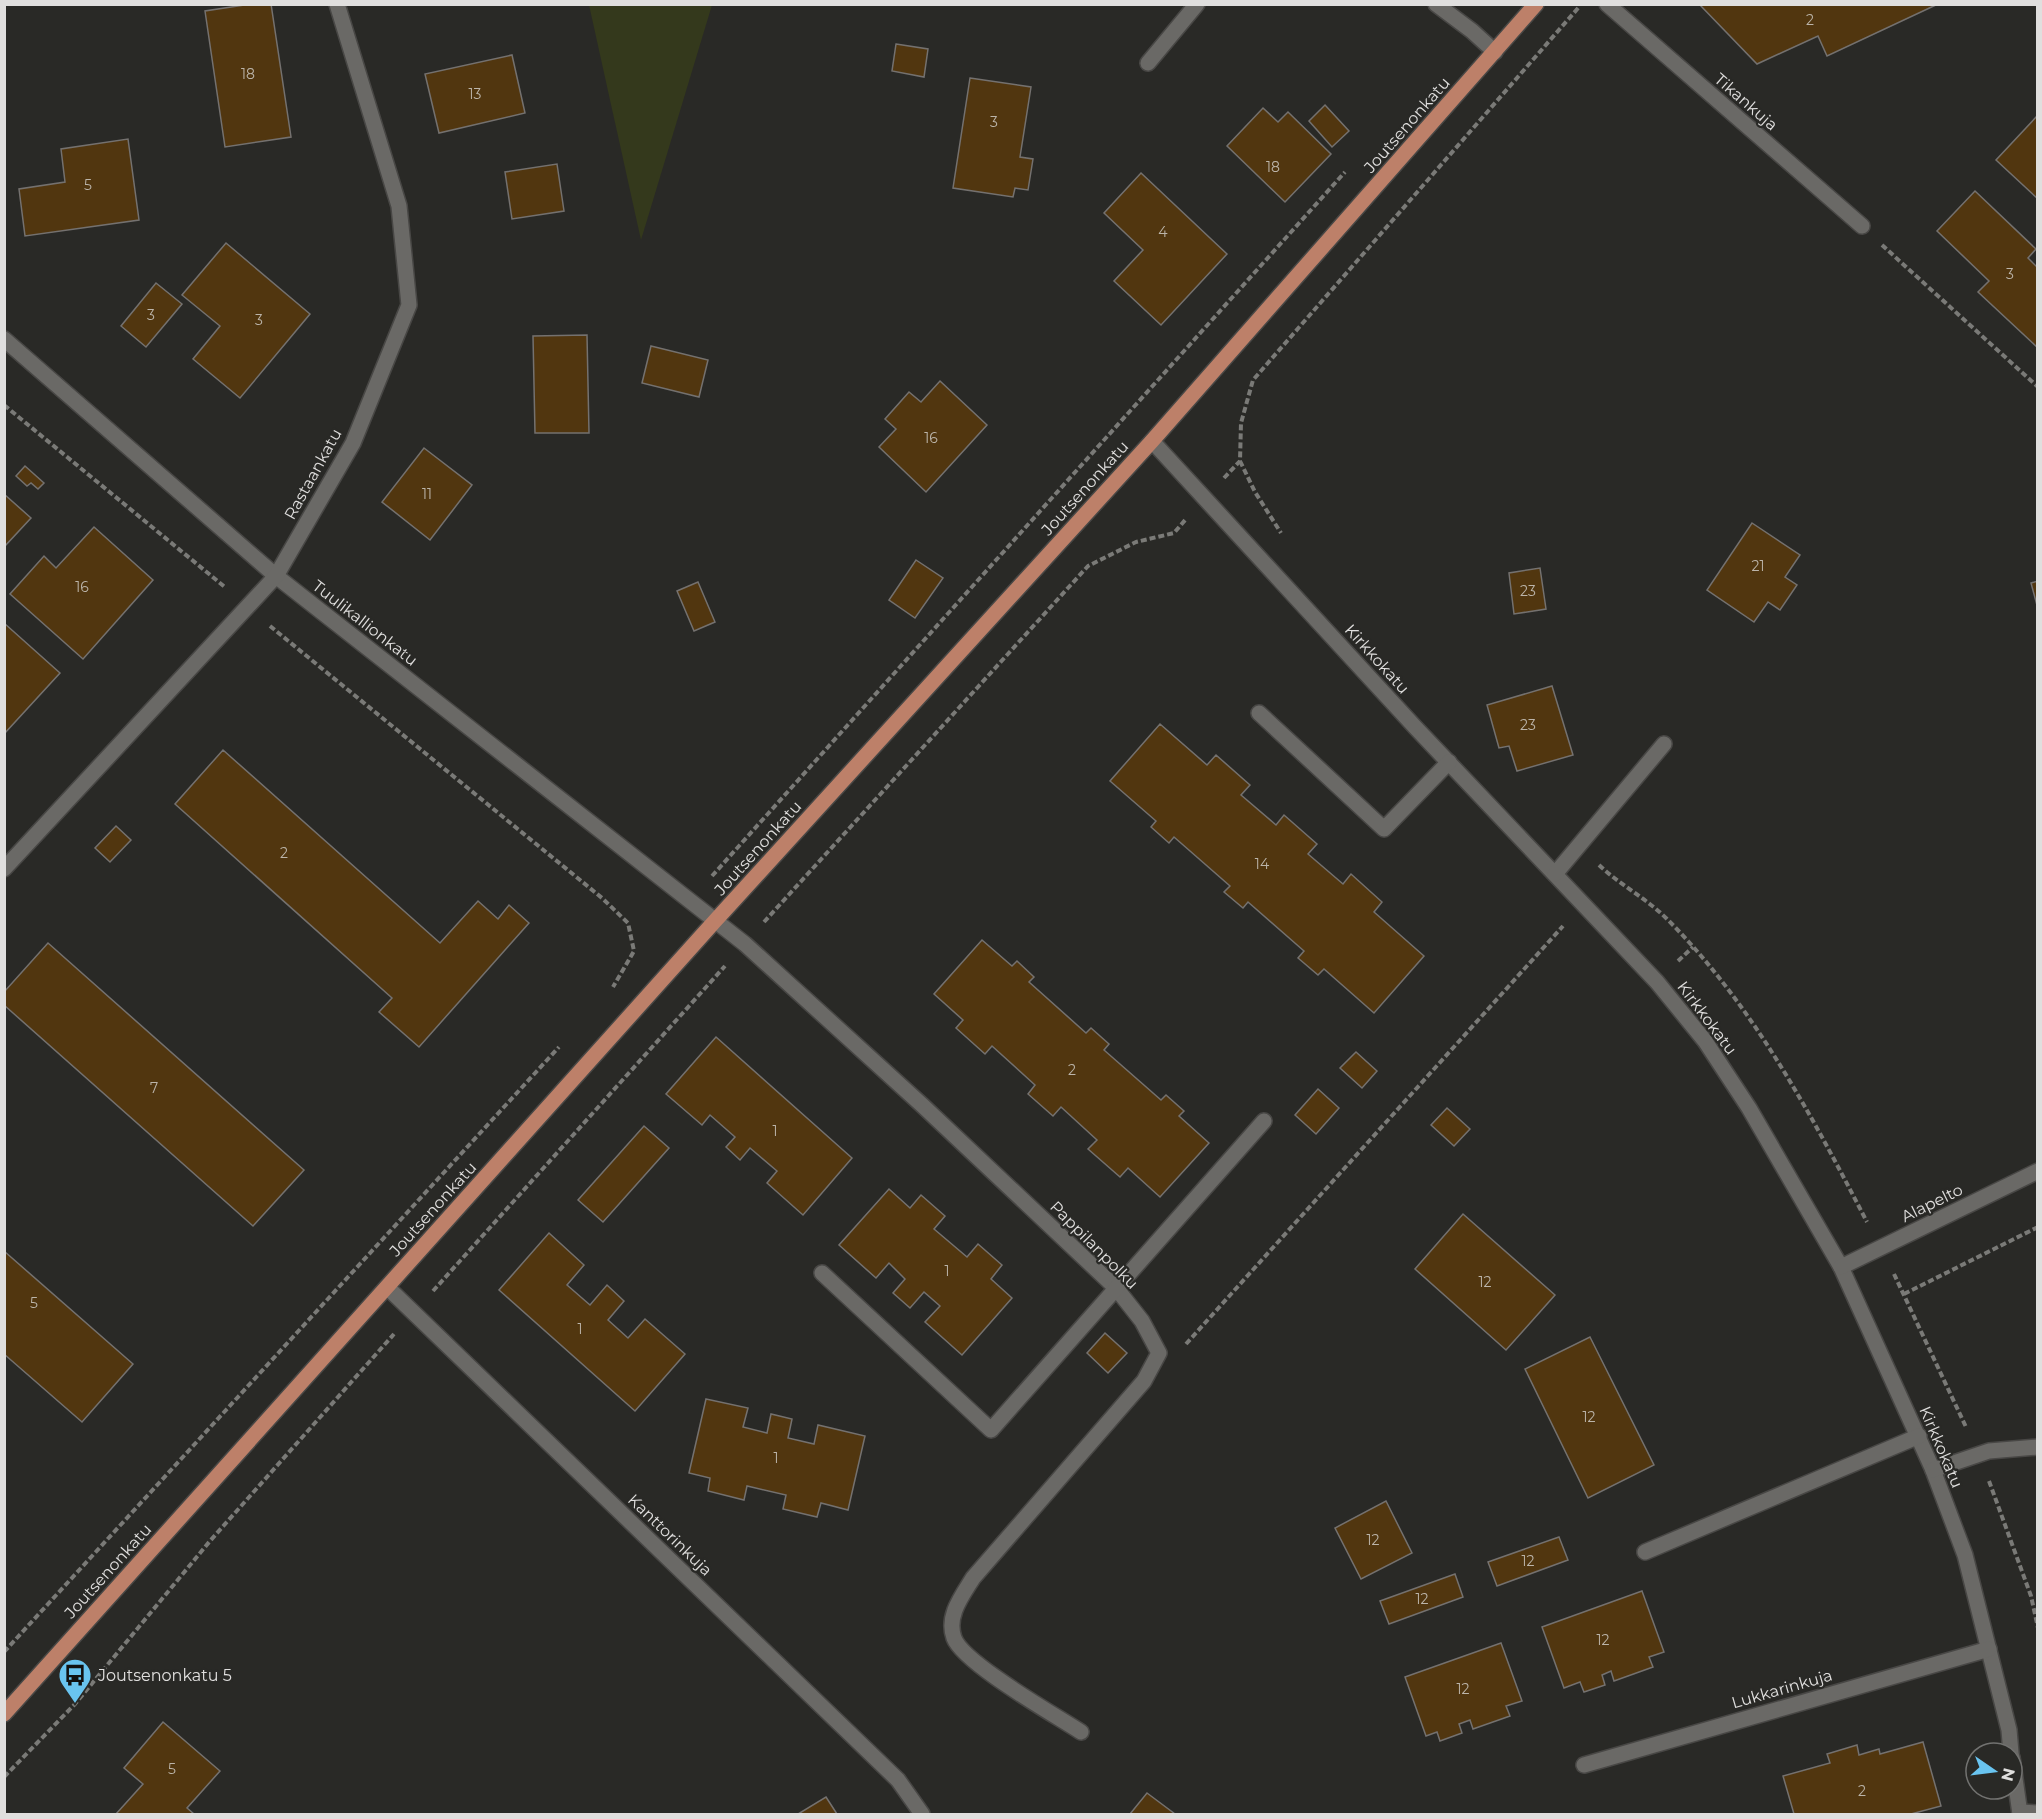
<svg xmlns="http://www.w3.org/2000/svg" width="2042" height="1819" font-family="Montserrat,sans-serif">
  <rect width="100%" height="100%" fill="#292926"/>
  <!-- green -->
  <path fill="#34391c" d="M589,5H712L641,240Z"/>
  <!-- building -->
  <g fill="#51360f" stroke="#74716f" stroke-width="1.5">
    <path d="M251,4H271L291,137L225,147L205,11Z"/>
    <path d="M1699,4H1938L1827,56L1818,36L1757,64Z"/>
    <path d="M896,44L928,49L924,77L892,71Z"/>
    <path d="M512,55L525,113L439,133L425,74Z"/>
    <path d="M970,78L1031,87L1020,157L1033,159L1028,190L1015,188L1013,197L953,188Z"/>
    <path d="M1325,105L1349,131L1332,147L1309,121Z"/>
    <path d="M1263,108L1278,122L1288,112L1331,154L1285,202L1227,146Z"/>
    <path d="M2038,115V199L1996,160Z"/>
    <path d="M128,139L139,220L25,236L19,189L65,182L61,149Z"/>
    <path d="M557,164L564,211L512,219L505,172Z"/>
    <path d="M1141,173L1227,254L1161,325L1114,281L1143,250L1104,213Z"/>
    <path d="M1975,191L2036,249L2028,258L2038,268V348L1978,292L1989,281L1937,231Z"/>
    <path d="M226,243L310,314L240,398L193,359L220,326L182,295Z"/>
    <path d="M156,283L182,304L146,347L121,326Z"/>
    <path d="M587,335L589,433H535L533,336Z"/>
    <path d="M651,346L708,360L699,397L642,383Z"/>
    <path d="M940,381L987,425L926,492L879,447L896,429L885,419L909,392L921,402Z"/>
    <path d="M424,448L472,485L430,540L382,502Z"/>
    <path d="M25,466L44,483L38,489L31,483L27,486L16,476Z"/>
    <path d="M4,494L31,518L4,547Z"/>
    <path d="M1752,523L1800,555L1785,577L1797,585L1780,610L1768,602L1754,622L1707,590Z"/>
    <path d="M94,527L153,580L83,659L10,594L44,556L56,568Z"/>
    <path d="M916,560L943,578L915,618L889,600Z"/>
    <path d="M1540,568L1546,609L1514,614L1509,573Z"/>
    <path d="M2038,581V609L2031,583Z"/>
    <path d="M698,582L715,622L694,631L677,591Z"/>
    <path d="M4,623L60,673L4,734Z"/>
    <path d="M1552,686L1573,755L1517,771L1509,746L1499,748L1487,705Z"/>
    <path d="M1160,724L1207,765L1216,755L1250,785L1241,795L1276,825L1284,815L1317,844L1308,854L1343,884L1351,874L1382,902L1374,912L1424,956L1374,1013L1324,969L1318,975L1298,958L1304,951L1248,902L1243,908L1224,892L1230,886L1174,837L1169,843L1151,827L1156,821L1110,781Z"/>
    <path d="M223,750L440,943L478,901L498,919L509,905L529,923L419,1047L379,1012L392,998L175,804Z"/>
    <path d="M116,826L131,840L110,862L95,848Z"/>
    <path d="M982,940L1012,966L1017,961L1034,977L1029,982L1086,1033L1091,1028L1109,1044L1104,1050L1161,1100L1166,1095L1184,1111L1179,1116L1209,1143L1160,1197L1128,1168L1120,1177L1088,1149L1097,1140L1061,1107L1053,1116L1028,1094L1035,1085L992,1046L985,1054L956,1028L963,1020L934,994Z"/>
    <path d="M48,943L304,1170L253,1226L4,1005V992Z"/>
    <path d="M716,1037L852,1158L803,1215L767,1183L777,1171L750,1148L740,1160L726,1147L735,1137L710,1115L702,1125L666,1094Z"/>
    <path d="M1356,1052L1377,1071L1362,1088L1340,1068Z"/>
    <path d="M1318,1089L1339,1108L1316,1134L1295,1115Z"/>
    <path d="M1447,1108L1470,1129L1454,1146L1431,1125Z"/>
    <path d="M644,1126L669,1148L603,1222L578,1200Z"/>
    <path d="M889,1189L910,1208L921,1195L945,1216L934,1229L967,1257L978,1244L1002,1265L991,1279L1012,1298L962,1355L925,1322L940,1306L924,1292L910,1308L893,1293L905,1279L889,1263L876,1278L839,1245Z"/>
    <path d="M1463,1214L1555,1295L1506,1350L1415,1269Z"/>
    <path d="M549,1233L584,1265L567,1285L590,1305L607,1285L624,1301L608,1320L628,1338L645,1319L685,1354L635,1411L499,1290Z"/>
    <path d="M4,1251L133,1364L82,1422L4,1354Z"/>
    <path d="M1105,1333L1127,1353L1108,1373L1087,1353Z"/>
    <path d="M1590,1337L1654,1465L1588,1498L1525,1369Z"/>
    <path d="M706,1399L748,1408L743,1427L767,1433L771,1414L792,1419L788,1438L814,1444L818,1425L865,1436L848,1510L821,1503L817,1517L783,1509L786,1495L747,1486L744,1500L708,1491L710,1478L689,1473Z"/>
    <path d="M1386,1501L1412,1553L1361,1579L1335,1528Z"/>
    <path d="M1559,1537L1568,1560L1497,1586L1488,1562Z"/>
    <path d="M1455,1574L1463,1597L1389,1624L1380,1601Z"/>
    <path d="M1642,1591L1664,1652L1649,1657L1653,1667L1614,1681L1611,1671L1602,1675L1605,1685L1584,1692L1580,1682L1564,1688L1542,1627Z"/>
    <path d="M1501,1643L1522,1701L1506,1706L1510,1716L1473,1729L1470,1720L1459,1724L1462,1733L1440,1741L1437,1732L1426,1736L1405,1677Z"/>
    <path d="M163,1722L220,1771L187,1808L194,1814H116L143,1784L124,1768Z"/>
    <path d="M1923,1742L1941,1806L1911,1814H1794L1783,1776L1830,1763L1827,1754L1857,1745L1859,1755L1879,1749L1880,1754Z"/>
    <path d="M1147,1793L1175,1814H1130Z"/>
    <path d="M826,1797L837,1814H798Z"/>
  </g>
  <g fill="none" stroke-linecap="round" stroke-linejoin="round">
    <defs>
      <g id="minor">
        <path d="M1436,4L1472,31L1495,52"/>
        <path d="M1607,4L1862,226"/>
        <path d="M1148,63L1197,4"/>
        <path d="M4,339L276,576L745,944L922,1105L1116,1288L1142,1321L1159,1353L1144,1381L973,1578C962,1596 946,1616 954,1638C963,1663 1055,1715 1081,1732"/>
        <path d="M1152,441L1415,727L1657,982L1705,1041L1749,1108L1841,1267L1933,1470L1965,1555L2009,1730L2011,1753"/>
        <path d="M1259,713L1384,829L1449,762"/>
        <path d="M4,869L276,576L353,443L409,305L399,206L337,4"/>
        <path d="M1555,874L1664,744"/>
        <path d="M1841,1267L2038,1171"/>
        <path d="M822,1273L991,1430L1264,1121"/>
        <path d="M387,1287L898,1780L922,1814"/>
        <path d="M1933,1470L1989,1451L2038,1447"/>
        <path d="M1645,1552L1919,1436"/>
        <path d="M2012,1757L2020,1814"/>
        <path d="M1584,1765L1989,1649"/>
        <path d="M2020,1812L2038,1813"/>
      </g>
      <path id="major" d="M4,1714L714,922L1152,441L1536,4"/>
    </defs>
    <!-- minor casing -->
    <use href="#minor" stroke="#484745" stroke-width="18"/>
    <!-- major casing -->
    <use href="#major" stroke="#484745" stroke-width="18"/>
    <!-- path -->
    <g stroke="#7a7a77" stroke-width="4" stroke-dasharray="6 3" stroke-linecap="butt">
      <path d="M1882,245L2038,387"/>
      <path d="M4,405L226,588"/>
      <path d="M1240,461L1255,492L1281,533"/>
      <path d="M1224,478L1240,461L1241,423L1253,380L1579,7"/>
      <path d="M270,626L602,898L628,923L634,951L613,987"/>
      <path d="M1599,865C1620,885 1646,898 1667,919C1753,1005 1811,1114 1867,1222"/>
      <path d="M712,876L1345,172"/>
      <path d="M764,922L1088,566L1136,542L1174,533L1186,519"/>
      <path d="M1678,961L1693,947"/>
      <path d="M1894,1274L1966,1427"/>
      <path d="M433,1291L725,966"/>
      <path d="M1904,1294L2038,1227"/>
      <path d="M1186,1344L1563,926"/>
      <path d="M1989,1481L2031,1596L2038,1628"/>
      <path d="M4,1652L559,1047"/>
      <path d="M4,1777L75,1704L210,1541L394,1334"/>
    </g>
    <!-- minor -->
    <use href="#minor" stroke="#6a6966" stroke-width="15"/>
    <!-- major -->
    <use href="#major" stroke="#bd8069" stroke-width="15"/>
  </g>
  <!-- icons -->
  <defs>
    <symbol id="bus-pin" viewBox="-11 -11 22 30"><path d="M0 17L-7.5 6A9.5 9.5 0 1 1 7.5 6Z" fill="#69c4f0" stroke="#292926"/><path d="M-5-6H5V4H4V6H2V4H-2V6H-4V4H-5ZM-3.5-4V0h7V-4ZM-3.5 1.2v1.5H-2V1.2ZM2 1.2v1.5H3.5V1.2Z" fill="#111"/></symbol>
  </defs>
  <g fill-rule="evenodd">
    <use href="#bus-pin" x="56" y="1656" width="38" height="52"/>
  </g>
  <g text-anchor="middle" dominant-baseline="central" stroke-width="4.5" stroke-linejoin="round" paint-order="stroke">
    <!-- number labels -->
    <g font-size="14" fill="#bcb5aa">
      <text x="1810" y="20">2</text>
      <text x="248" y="74">18</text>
      <text x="475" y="94">13</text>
      <text x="994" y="122">3</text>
      <text x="1273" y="167">18</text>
      <text x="88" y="185">5</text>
      <text x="1163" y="232">4</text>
      <text x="2010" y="274">3</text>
      <text x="151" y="315">3</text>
      <text x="259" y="320">3</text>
      <text x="931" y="438">16</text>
      <text x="427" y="494">11</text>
      <text x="1758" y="566">21</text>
      <text x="82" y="587">16</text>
      <text x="1528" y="591">23</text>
      <text x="1528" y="725">23</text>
      <text x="284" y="853">2</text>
      <text x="1262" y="864">14</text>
      <text x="1072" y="1070">2</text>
      <text x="154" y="1088">7</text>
      <text x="775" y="1131">1</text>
      <text x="947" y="1271">1</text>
      <text x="1485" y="1282">12</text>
      <text x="34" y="1303">5</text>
      <text x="580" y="1329">1</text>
      <text x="1589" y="1417">12</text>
      <text x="776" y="1458">1</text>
      <text x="1373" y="1540">12</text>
      <text x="1528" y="1561">12</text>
      <text x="1422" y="1599">12</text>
      <text x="1603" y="1640">12</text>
      <text x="1463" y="1689">12</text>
      <text x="172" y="1769">5</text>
      <text x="1862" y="1791">2</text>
    </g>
    <!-- street labels -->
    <g font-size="16" fill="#e0dfde" stroke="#292926">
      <text transform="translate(1746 102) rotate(41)">Tikankuja</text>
      <text transform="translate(1407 125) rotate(-49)">Joutsenonkatu</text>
      <text transform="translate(313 474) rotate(-61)">Rastaankatu</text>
      <text transform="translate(1085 488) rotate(-48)">Joutsenonkatu</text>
      <text transform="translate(365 623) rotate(38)">Tuulikallionkatu</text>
      <text transform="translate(1377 659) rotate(48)">Kirkkokatu</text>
      <text transform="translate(758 848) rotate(-48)">Joutsenonkatu</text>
      <text transform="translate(1707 1018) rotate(53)">Kirkkokatu</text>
      <text transform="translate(1932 1203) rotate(-26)">Alapelto</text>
      <text transform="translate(433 1209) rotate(-48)">Joutsenonkatu</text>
      <text transform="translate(1094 1245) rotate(45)">Pappilanpolku</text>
      <text transform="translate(1941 1447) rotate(67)">Kirkkokatu</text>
      <text transform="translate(670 1535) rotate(44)">Kanttorinkuja</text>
      <text transform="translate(108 1571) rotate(-48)">Joutsenonkatu</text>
      <text transform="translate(1782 1689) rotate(-16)">Lukkarinkuja</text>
    </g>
    <!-- poi labels -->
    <g font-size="16" fill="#e0dfde" stroke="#292926" text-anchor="start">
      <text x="98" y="1675">Joutsenonkatu 5</text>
    </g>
  </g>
  <!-- border -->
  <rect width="2042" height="1819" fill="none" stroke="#e0dfde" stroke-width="12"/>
  <!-- north arrow -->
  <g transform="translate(1994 1771) rotate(104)"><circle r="28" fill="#292926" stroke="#727270" stroke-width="1.5"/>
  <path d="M0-4.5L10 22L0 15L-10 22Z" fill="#69c4f0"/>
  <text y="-9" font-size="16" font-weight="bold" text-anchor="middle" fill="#e0dfde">N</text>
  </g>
</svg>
